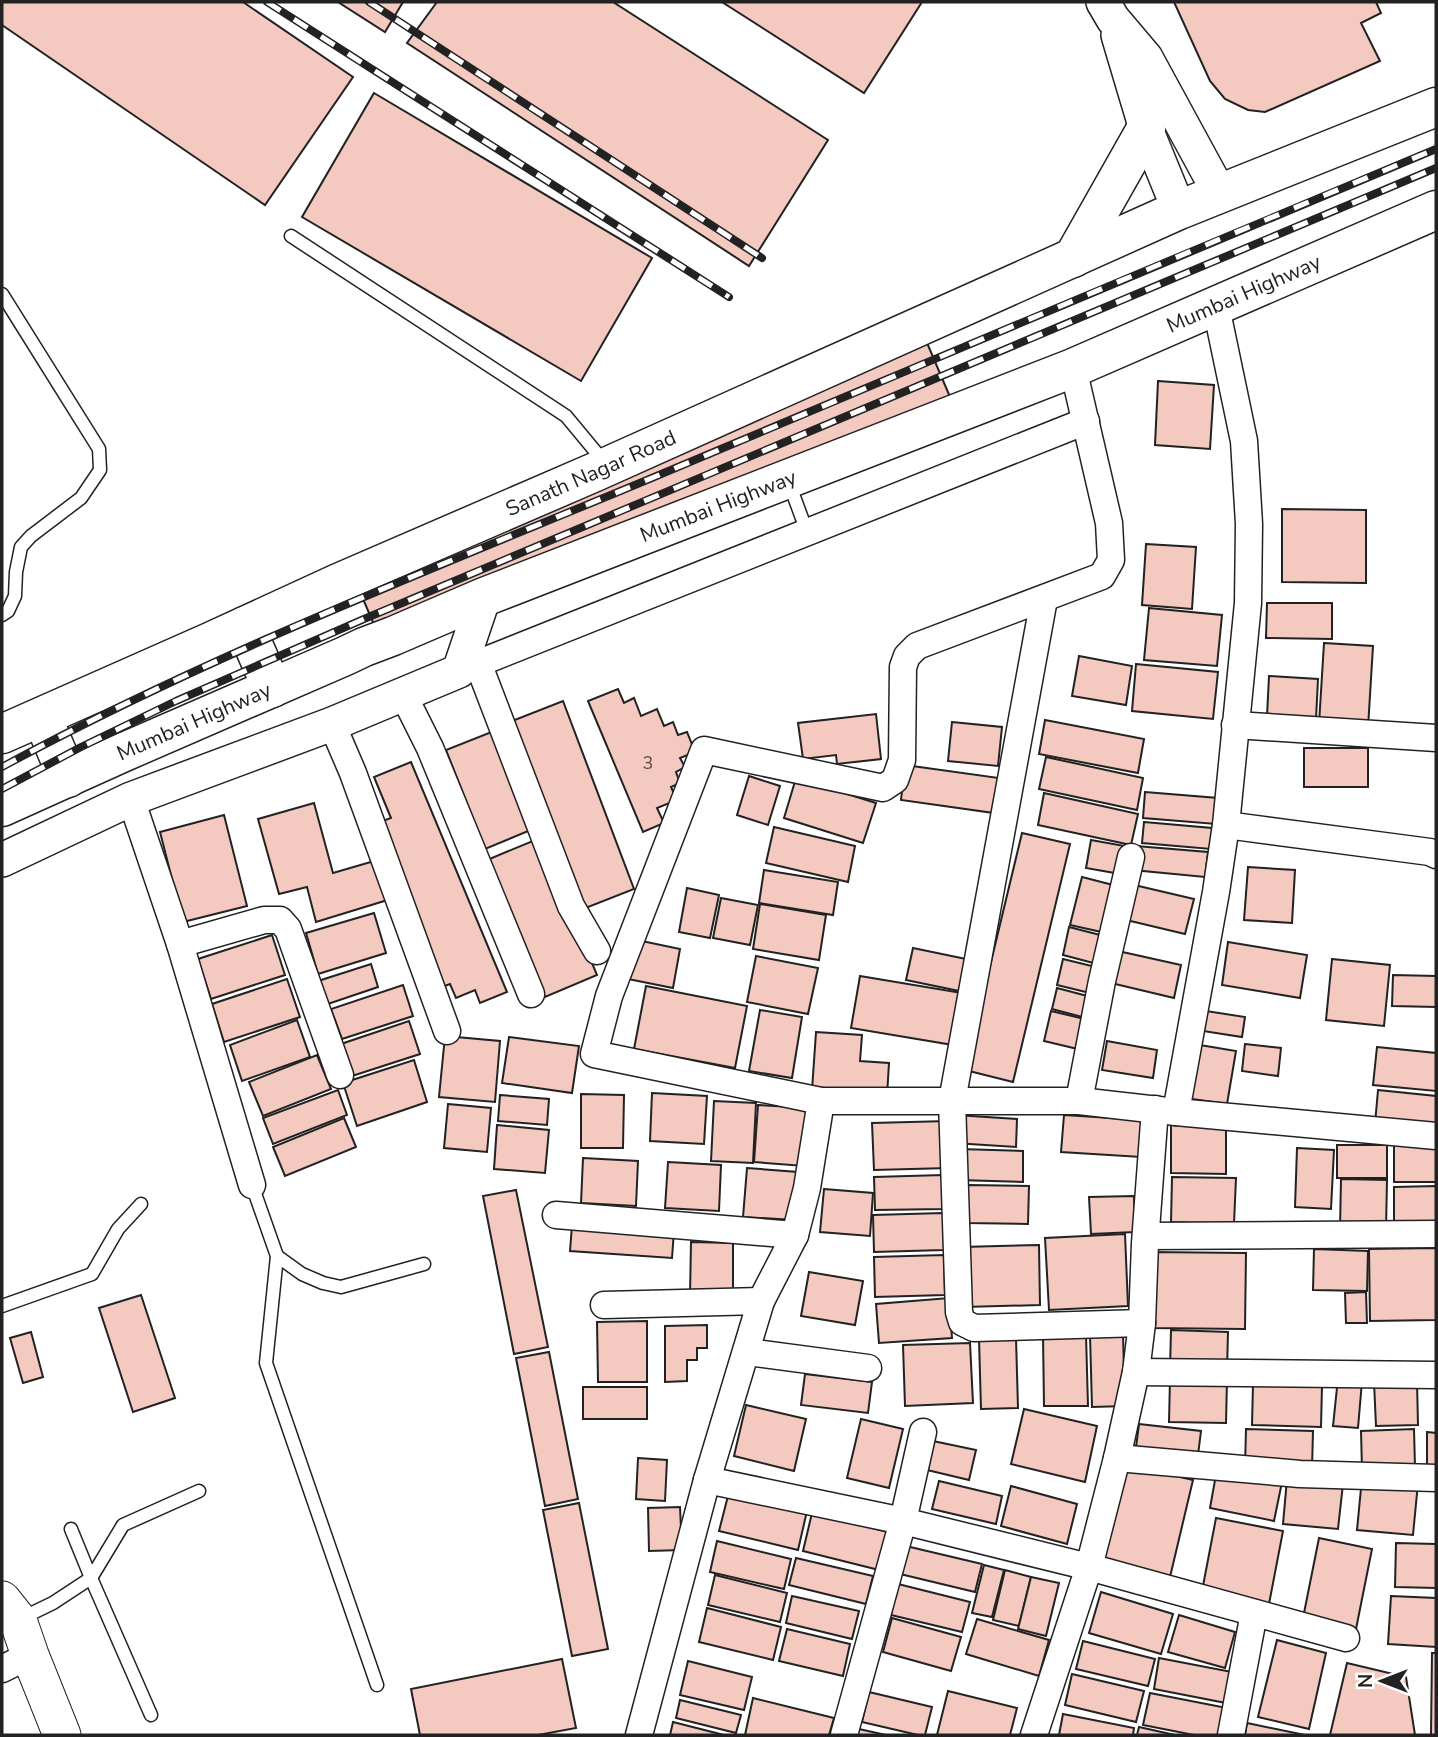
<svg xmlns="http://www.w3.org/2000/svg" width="1438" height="1737" font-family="'Nunito Sans',sans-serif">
  <rect width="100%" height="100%" fill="#fff"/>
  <!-- building -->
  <g fill="#f3c9c0" stroke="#222" stroke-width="2">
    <path d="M2,2H243L353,77L265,205L2,25Z"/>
    <path d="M338,2H403L385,32Z"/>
    <path d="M437,2H613L828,140L749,266L407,43Z"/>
    <path d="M722,2H922L864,93Z"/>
    <path d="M1174,2H1376L1381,13L1361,23L1380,61L1265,112L1248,110L1225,99L1210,81Z"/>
    <path d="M374,93L652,258L581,381L302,217Z"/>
    <path d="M919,324L956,411L386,653L349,566Z"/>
    <path d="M1158,381L1214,385L1210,449L1155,445Z"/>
    <path d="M1282,509L1366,510V583L1282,582Z"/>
    <path d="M1146,544L1196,547L1192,609L1142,605Z"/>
    <path d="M1267,603H1332V639L1266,638Z"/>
    <path d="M1149,608L1222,615L1217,666L1144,660Z"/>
    <path d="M1324,643L1373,646L1368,728L1319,724Z"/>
    <path d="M1079,656L1132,666L1126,705L1072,696Z"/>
    <path d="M1136,664L1218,672L1213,719L1132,711Z"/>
    <path d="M1269,676L1318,679L1316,719L1267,716Z"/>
    <path d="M618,689L624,703L634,698L641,716L657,709L664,726L673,722L678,735L687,732L695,752L680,758L685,767L676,772L680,783L671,787L677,800L657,808L664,823L643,832L588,701Z"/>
    <path d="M563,701L634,889L578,911L507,723Z"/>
    <path d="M876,714L881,759L837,764L836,755L803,759L798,723Z"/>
    <path d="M1045,720L1144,739L1138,773L1039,754Z"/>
    <path d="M952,722L1002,727L998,766L948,761Z"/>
    <path d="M499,729L538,827L485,849L446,750Z"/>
    <rect x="1304" y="748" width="64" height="39"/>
    <path d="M1046,757L1143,778L1137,810L1039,789Z"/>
    <path d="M411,762L507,992L480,1003L475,990L456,998L450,984L442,987L374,824L391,818L374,777Z"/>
    <path d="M905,765L999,778L994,813L901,800Z"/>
    <path d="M749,776L780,786L768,825L737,815Z"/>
    <path d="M796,778L876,803L863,843L784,818Z"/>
    <path d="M1145,792L1218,798L1216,824L1143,818Z"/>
    <path d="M1044,793L1138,814L1131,845L1038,825Z"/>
    <path d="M314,803L333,873L381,859L394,898L316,922L307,887L279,894L258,819Z"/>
    <path d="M224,815L247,906L183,922L160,832Z"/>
    <path d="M1144,822L1212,828L1211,849L1142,843Z"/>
    <path d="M774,827L855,846L848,882L766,863Z"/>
    <path d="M1022,833L1070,844L1013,1082L965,1070Z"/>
    <path d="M540,838L597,975L545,997L487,860Z"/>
    <path d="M1091,840L1130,847L1126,875L1086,868Z"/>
    <path d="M1136,846L1208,852L1205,877L1133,870Z"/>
    <path d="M1248,867L1295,870L1292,923L1244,920Z"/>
    <path d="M764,870L838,882L833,915L759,903Z"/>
    <path d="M1082,877L1117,886L1106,933L1070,925Z"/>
    <path d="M1130,884L1194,899L1185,934L1122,919Z"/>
    <path d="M687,888L719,895L710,938L679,932Z"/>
    <path d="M721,898L758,905L750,945L713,938Z"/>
    <path d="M760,904L826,915L819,960L753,949Z"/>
    <path d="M374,913L386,953L318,974L306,933Z"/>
    <path d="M1069,927L1108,937L1101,965L1063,955Z"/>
    <path d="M272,935L285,975L211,999L198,959Z"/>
    <path d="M637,940L680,949L673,988L628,979Z"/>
    <path d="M1228,942L1307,955L1300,998L1222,985Z"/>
    <path d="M913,948L971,960L964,992L906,980Z"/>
    <path d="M1118,951L1181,965L1174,998L1111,983Z"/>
    <path d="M756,956L818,968L808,1014L747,1002Z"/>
    <path d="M1063,959L1100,968L1094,994L1057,985Z"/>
    <path d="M1332,959L1390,965L1384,1026L1326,1020Z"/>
    <path d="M371,964L378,987L322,1006L315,982Z"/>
    <path d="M1393,975L1436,976V1007L1392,1006Z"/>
    <path d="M860,976L962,993L953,1045L851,1028Z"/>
    <path d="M287,979L300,1017L224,1042L212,1004Z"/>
    <path d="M403,985L413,1016L342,1039L331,1009Z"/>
    <path d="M646,986L747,1006L735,1068L634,1049Z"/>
    <path d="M1057,988L1095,998L1090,1019L1052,1009Z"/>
    <path d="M760,1010L802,1017L792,1078L749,1071Z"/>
    <path d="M1051,1011L1093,1021L1086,1051L1044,1041Z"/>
    <path d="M1206,1011L1245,1017L1242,1037L1203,1031Z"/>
    <path d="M297,1020L310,1057L242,1081L230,1045Z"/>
    <path d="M409,1021L420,1054L349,1077L338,1045Z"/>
    <path d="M816,1032L862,1035L860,1061L889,1063L887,1096L812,1090Z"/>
    <path d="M445,1036L500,1041L495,1102L439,1097Z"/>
    <path d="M509,1037L579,1046L572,1093L502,1083Z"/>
    <path d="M1107,1041L1157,1050L1153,1078L1102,1070Z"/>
    <path d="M1194,1044L1236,1051L1227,1104L1185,1098Z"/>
    <path d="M1245,1044L1281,1048L1278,1076L1242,1071Z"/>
    <path d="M1377,1047L1436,1053V1091L1373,1085Z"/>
    <path d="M317,1055L331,1089L263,1116L249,1082Z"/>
    <path d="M414,1060L427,1102L357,1126L343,1083Z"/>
    <path d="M338,1090L347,1115L273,1144L263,1118Z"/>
    <path d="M1378,1090L1436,1096V1130L1375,1124Z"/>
    <path d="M652,1093L707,1096L704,1144L650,1141Z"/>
    <path d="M581,1094L624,1095L623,1148H581Z"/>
    <path d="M500,1095L549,1099L547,1125L498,1121Z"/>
    <path d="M714,1101L756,1103L753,1163L711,1161Z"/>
    <path d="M448,1104L491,1108L487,1152L444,1148Z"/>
    <path d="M758,1105L808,1108L804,1166L754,1162Z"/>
    <path d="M955,1115L1017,1119L1016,1147L954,1143Z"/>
    <path d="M1064,1115L1143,1120L1141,1157L1061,1152Z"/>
    <path d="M344,1118L356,1147L285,1176L273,1147Z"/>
    <path d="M948,1121L949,1168L874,1170L872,1123Z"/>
    <path d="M1171,1124L1226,1125V1174L1171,1173Z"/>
    <path d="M497,1125L549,1130L545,1173L494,1169Z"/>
    <path d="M1394,1142L1436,1143V1182H1394Z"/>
    <rect x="1337" y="1145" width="50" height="33"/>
    <path d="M1297,1148L1334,1150L1331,1209L1295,1207Z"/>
    <path d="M959,1149L1023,1151V1182L958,1180Z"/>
    <path d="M583,1158L638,1161L636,1206L581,1203Z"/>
    <path d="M668,1162L721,1165L719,1211L665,1208Z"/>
    <path d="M747,1168L798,1172L795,1220L743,1217Z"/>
    <path d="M943,1175L944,1209L875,1210L874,1177Z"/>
    <path d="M1172,1177L1236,1178L1234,1224L1171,1222Z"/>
    <path d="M1341,1179L1387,1180L1386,1229H1340Z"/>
    <path d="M967,1185L1029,1186L1028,1224L966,1223Z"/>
    <path d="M1436,1186V1223L1394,1224V1187Z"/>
    <path d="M824,1189L873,1193L870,1236L820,1232Z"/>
    <path d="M516,1190L548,1347L514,1354L483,1196Z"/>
    <path d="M1134,1196L1135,1232L1091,1234L1089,1197Z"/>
    <path d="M943,1213L944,1250L874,1252L873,1215Z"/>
    <path d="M572,1225L674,1231L672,1258L570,1251Z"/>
    <path d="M1125,1234L1128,1306L1049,1310L1045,1238Z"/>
    <path d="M691,1242L733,1243V1295H690Z"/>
    <path d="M1039,1245L1040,1305L964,1307L962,1247Z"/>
    <path d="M1436,1248V1320L1370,1321L1369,1249Z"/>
    <path d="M1314,1249L1368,1251L1367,1291L1313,1290Z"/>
    <path d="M1150,1252L1246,1253L1245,1329L1149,1328Z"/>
    <path d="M944,1255L945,1295L875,1297L874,1257Z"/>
    <path d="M809,1272L863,1281L855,1325L801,1316Z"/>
    <path d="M1366,1292L1367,1323H1346L1345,1293Z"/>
    <path d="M141,1295L175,1398L133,1412L99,1308Z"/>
    <path d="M949,1298L952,1338L879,1343L876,1304Z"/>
    <path d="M647,1321V1382H598L597,1322Z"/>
    <path d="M707,1325V1348H697V1360H687V1381L665,1382V1326Z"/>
    <path d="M1171,1330L1228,1332L1227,1371L1170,1370Z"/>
    <path d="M31,1332L43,1377L23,1383L10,1338Z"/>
    <path d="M1123,1334L1125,1406L1092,1407L1090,1335Z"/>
    <path d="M1086,1335L1088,1406H1044L1043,1336Z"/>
    <path d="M1016,1338L1018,1408L981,1409L979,1339Z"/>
    <path d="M970,1343L973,1403L905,1406L903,1345Z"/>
    <path d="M549,1352L578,1499L545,1506L516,1358Z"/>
    <path d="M805,1374L872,1382L868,1413L801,1405Z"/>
    <path d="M1338,1378L1362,1381L1358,1428L1333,1426Z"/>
    <path d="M1170,1379L1227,1381L1226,1423L1169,1422Z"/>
    <path d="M1417,1381L1418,1425L1376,1426L1374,1382Z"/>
    <path d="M1253,1384L1322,1386L1321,1427L1252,1425Z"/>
    <rect x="583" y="1387" width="64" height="32"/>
    <path d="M746,1405L806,1419L794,1471L734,1456Z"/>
    <path d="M1024,1409L1097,1426L1085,1482L1011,1464Z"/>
    <path d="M861,1419L903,1429L889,1488L847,1478Z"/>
    <path d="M1139,1424L1201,1431L1197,1463L1135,1455Z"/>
    <path d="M1246,1429L1313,1431L1312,1469L1245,1467Z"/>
    <path d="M1414,1429L1415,1467L1362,1469L1361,1431Z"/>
    <path d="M1427,1432L1436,1433V1470L1427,1469Z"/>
    <path d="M933,1441L976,1450L969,1480L927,1470Z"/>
    <path d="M638,1458L667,1460L665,1501L636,1499Z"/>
    <path d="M1125,1464L1193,1480L1170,1577L1102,1562Z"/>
    <path d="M1217,1469L1282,1482L1274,1521L1210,1508Z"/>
    <path d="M1362,1478L1418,1483L1413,1535L1357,1530Z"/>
    <path d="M1287,1479L1343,1484L1338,1529L1283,1524Z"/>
    <path d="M939,1481L1002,1496L996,1524L932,1509Z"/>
    <path d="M1011,1486L1077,1504L1067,1544L1001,1526Z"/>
    <path d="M729,1492L807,1511L798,1550L719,1531Z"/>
    <path d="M579,1503L608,1649L572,1656L543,1510Z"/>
    <path d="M680,1507L682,1550L649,1551L648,1508Z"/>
    <path d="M812,1513L888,1532L879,1570L803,1551Z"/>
    <path d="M1216,1518L1283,1531L1269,1604L1202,1591Z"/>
    <path d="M1319,1538L1372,1549L1356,1629L1303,1618Z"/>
    <path d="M717,1541L791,1559L784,1589L710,1572Z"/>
    <path d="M1396,1543L1436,1544V1588L1395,1587Z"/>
    <path d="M906,1546L982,1564L975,1592L900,1574Z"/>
    <path d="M796,1558L873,1576L866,1604L789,1585Z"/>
    <path d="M984,1565L1004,1570L992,1617L972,1613Z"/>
    <path d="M1005,1570L1031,1577L1019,1626L993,1620Z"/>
    <path d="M715,1575L787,1593L780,1622L708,1605Z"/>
    <path d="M1031,1577L1059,1583L1046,1636L1018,1629Z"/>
    <path d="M898,1584L970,1602L962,1632L891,1615Z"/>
    <path d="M1101,1592L1173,1614L1161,1654L1089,1633Z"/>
    <path d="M792,1596L859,1611L852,1639L786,1623Z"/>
    <path d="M1391,1596L1436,1598V1647L1388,1644Z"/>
    <path d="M707,1608L781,1627L773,1660L699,1642Z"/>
    <path d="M1179,1615L1235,1632L1225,1668L1168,1652Z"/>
    <path d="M892,1618L961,1637L951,1671L883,1652Z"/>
    <path d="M977,1619L1049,1640L1039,1676L966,1654Z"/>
    <path d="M787,1629L850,1644L843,1676L779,1661Z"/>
    <path d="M1277,1640L1326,1653L1309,1729L1258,1717Z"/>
    <path d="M1083,1641L1155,1659L1148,1686L1076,1669Z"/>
    <path d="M1432,1653H1436V1735H1431Z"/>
    <path d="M1159,1658L1232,1672L1226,1703L1154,1689Z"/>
    <path d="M562,1659L576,1728L538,1735H420L411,1689Z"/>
    <path d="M688,1661L752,1677L744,1710L680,1695Z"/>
    <path d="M1347,1663L1406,1677L1415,1735H1330Z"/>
    <path d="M1072,1674L1144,1691L1136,1722L1065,1705Z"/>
    <path d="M948,1691L1017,1708L1010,1735H937Z"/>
    <path d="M869,1692L932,1707L925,1735H918L862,1722Z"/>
    <path d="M1150,1693L1227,1708L1222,1735H1194L1143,1725Z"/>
    <path d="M753,1698L834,1718L829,1735H745Z"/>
    <path d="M680,1700L741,1715L736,1733L676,1718Z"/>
    <path d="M1063,1714L1134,1728L1133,1735H1059Z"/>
    <path d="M673,1722L724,1735H670Z"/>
    <path d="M1247,1723L1305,1735H1245Z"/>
    <path d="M1139,1727L1175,1735H1137Z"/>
    <path d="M859,1729L886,1735H857Z"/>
  </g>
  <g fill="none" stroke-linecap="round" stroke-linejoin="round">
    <defs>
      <g id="service">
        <path d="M291,236L566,416L605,463"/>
        <path d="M2,294L99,449L100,470L81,498L31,536L21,547L16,572L15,596L8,611L2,615"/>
        <path d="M789,483L807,532"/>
        <path d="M252,1185L277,1256L266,1363L377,1685"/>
        <path d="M277,1256L302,1274L323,1283L341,1287L424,1264"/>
        <path d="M2,1306L92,1274L118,1229L141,1204"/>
        <path d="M71,1529L91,1578L151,1715"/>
        <path d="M22,1618L53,1603L91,1578L123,1525L199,1491"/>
      </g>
      <g id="minor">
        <path d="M1073,368L1109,523L1111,560L1102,576L917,646L907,656L903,667L902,760L895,780L883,788L704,750L609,996L594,1054L821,1101H1079L1176,1112L1436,1136"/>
        <path d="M1044,599L952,1101L959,1312L962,1322L974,1328L1142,1323"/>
        <path d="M478,663L571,906L597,951"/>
        <path d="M459,671L1086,421"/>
        <path d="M403,694L430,748L531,994"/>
        <path d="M332,724L353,773L447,1031"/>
        <path d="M1235,725L1436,738"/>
        <path d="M131,799L180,944L252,1185"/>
        <path d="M1226,825L1430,852L1436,855"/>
        <path d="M180,944L264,920H280L288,929L340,1075"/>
        <path d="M1079,1101L1102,981L1131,857"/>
        <path d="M1176,1112L1216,892L1226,825L1248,603L1249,524L1244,441L1216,307"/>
        <path d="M556,1215L795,1235"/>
        <path d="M1146,1236L1436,1234"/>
        <path d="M604,1305L761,1301"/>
        <path d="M747,1352L868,1368"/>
        <path d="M1136,1372L1436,1375"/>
        <path d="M1117,1458L1300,1474L1436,1478"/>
        <path d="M707,1480L903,1521L1089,1567L1346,1638"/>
        <path d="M2,1669L30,1655"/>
        <path d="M639,1735L707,1480L761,1301L795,1235L807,1188L821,1101"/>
        <path d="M844,1735L903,1521L923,1432"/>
        <path d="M1034,1735L1089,1567L1117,1458L1136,1372L1142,1323L1145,1243L1155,1109"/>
        <path d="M1231,1735L1254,1613"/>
      </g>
      <g id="tertiary">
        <path d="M1103,2L1113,19L1146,58L1220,194"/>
        <path d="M1118,35L1146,129L1179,210"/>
        <path d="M2,860L131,799L332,724L459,671L484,597"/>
      </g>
      <path id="secondary" d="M2,1600L18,1620L30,1655L62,1735"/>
      <g id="trunk">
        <path d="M1073,258L1146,129"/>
        <path d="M245,626L272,688"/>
        <path d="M42,717L68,778"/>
        <path id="s1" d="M2,734L210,642L336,584L595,472L1179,210L1436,107"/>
        <path id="s2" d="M2,807L124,752L345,656L364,647L393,636L484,597L1073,368L1436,210"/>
      </g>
    </defs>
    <!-- service casing -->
    <use href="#service" stroke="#222" stroke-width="15"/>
    <!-- minor casing -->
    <use href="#minor" stroke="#222" stroke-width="29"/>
    <!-- tertiary casing -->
    <use href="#tertiary" stroke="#222" stroke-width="36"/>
    <!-- secondary casing -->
    <use href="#secondary" stroke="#222" stroke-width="39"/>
    <!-- trunk casing -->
    <use href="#trunk" stroke="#222" stroke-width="41"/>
    <!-- service -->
    <use href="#service" stroke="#fff" stroke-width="12"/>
    <!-- minor -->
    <use href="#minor" stroke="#fff" stroke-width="26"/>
    <!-- tertiary -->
    <use href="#tertiary" stroke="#fff" stroke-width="33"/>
    <!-- secondary -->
    <use href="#secondary" stroke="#fff" stroke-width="37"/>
    <!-- trunk -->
    <use href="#trunk" stroke="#fff" stroke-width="38"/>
    <defs>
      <g id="rail">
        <path d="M267,2L729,297"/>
        <path d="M369,2L762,258"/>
        <path d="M2,767C209,655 430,570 647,480C910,370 1173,258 1436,149"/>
        <path d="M2,789L81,747L176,701L364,619L1436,168"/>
      </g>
    </defs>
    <!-- rail casing -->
    <use href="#rail" stroke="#222" stroke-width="8"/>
    <!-- rail -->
    <use href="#rail" stroke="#fff" stroke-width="5" stroke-dasharray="16" stroke-linecap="butt"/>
  </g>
  <g text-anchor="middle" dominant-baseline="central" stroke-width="5" stroke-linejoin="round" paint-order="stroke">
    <!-- number labels -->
    <g font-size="18" fill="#564c4a">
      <text x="648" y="763">3</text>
    </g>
    <!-- street labels -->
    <g font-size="21" fill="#222" stroke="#fff">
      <text stroke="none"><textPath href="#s2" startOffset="1344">Mumbai Highway</textPath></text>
      <text stroke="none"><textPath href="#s1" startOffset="644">Sanath Nagar Road</textPath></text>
      <text stroke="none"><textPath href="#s2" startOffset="777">Mumbai Highway</textPath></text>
      <text stroke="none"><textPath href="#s2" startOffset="210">Mumbai Highway</textPath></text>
    </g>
  </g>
  <!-- border -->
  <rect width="1438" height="1737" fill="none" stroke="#222222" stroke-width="7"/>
  <!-- north arrow -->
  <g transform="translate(1382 1681) rotate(270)" stroke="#ffffff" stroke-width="5" paint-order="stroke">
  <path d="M0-5L12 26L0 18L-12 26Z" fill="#222222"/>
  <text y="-10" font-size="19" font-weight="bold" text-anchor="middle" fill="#222222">N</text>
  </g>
</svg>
